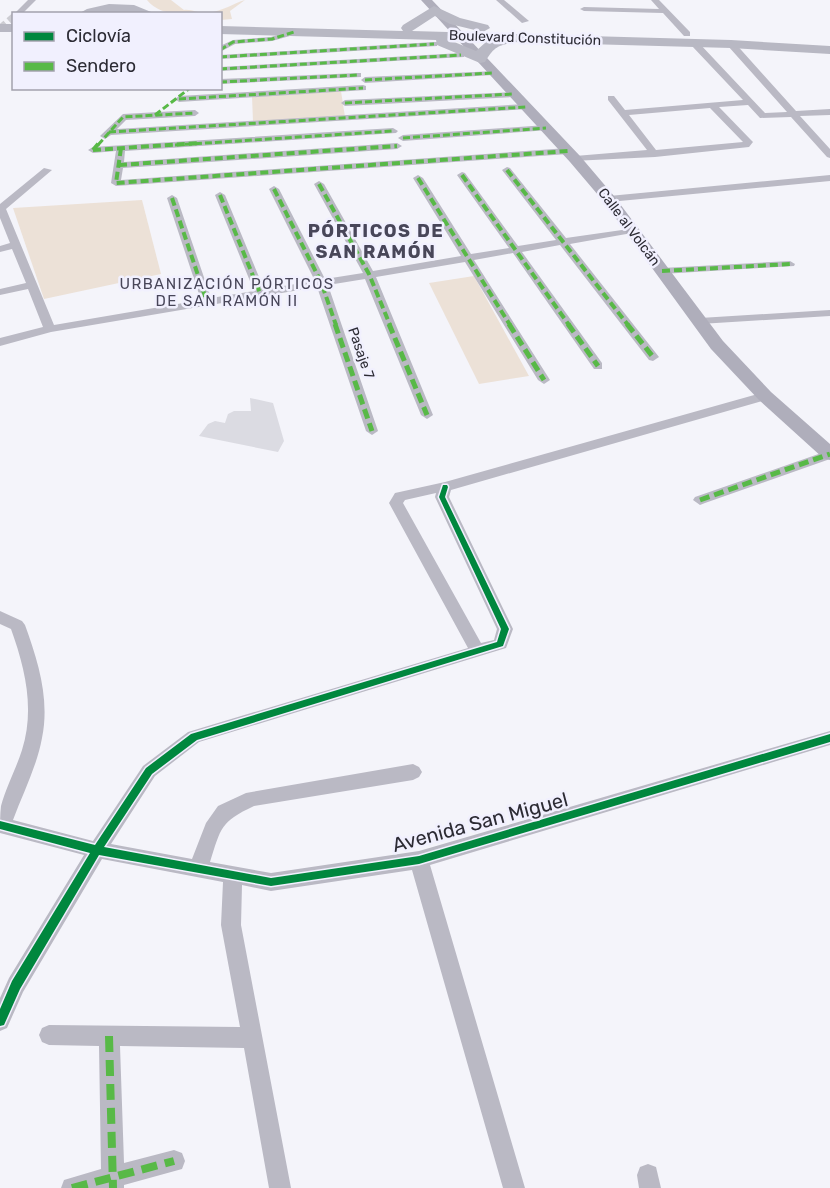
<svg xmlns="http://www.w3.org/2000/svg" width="830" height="1188" font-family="Rubik,sans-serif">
  <rect width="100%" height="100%" fill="#f4f4fa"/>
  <!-- green -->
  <g fill="#ece1d7">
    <path d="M147,0H171L184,10C192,9 199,14 208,13C223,11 234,3 245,0L230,11L232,19L221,20L220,14C198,14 163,20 147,0Z"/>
    <path d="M341,91L345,117L253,122L252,96Z"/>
    <path d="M142,200L161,274L44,299L13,208Z"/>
    <path d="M474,276L529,376L479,384L429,283Z"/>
  </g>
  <!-- building -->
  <path fill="#dbdbe2" d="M250,398L273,403L284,441L278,452L199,436L208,424L215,421L225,423L228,414L234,411H251Z"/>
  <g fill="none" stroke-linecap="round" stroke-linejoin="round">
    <!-- street-tunnel -->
    <path stroke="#ccccd2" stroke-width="8" stroke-dasharray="8 4" stroke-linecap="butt" d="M0,29L14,17"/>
    <!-- street -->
    <g fill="#bab9c4" fill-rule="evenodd">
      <path d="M28,0H36L22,14H14Z"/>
      <path d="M496,0H504L529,21L522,23Z"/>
      <path d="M651,0H659L690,32V36H684L663,13L584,11L580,9L584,7L659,9Z"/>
      <path d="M294,30H297V34L272,41L235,44L220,52V46L233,40L271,37Z"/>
      <path d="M434,42H437V46L220,59V55Z"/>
      <path d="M692,42H698L765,113L787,112L728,46V42H734L796,111L830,109V115L800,116L830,149V158L827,157L791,117L760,118L748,105L719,107L751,140L753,142L749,147L655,157L572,161V157L575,156L647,150L608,100V96H614L625,110L743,100L692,46ZM710,108L743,142L656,150L629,115Z"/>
      <path d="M461,53H464V57L220,71V67Z"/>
      <path d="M496,71L497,73L493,75L365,83L361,80L365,77Z"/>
      <path d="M358,73H361V77L220,84V79Z"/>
      <path d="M363,85L366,86V90L179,102L175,99L179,96Z"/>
      <path d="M516,92V96L513,97L345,106L341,103L345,100Z"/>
      <path d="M526,104L530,107L529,109L111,135L105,139L100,136L123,114L195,110L199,113L195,116L126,120L117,129Z"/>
      <path d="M546,125L549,126V130L403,141L398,138L403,135Z"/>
      <path d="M393,128L398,131L396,133L125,151L124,162L397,143L402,146L397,149L123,168L121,180L568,148L573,151L568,154L116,186L111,183L116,151L93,153L88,150L93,147Z"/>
      <path d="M44,168L52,170L6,209L54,325L201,300L167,198L172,195L177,198L211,298L254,291L215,195L220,192L225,195L264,289L315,281L269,189L274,186L279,189L325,279L363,273L314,184L319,181L324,184L373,271L461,256L413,178L418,175L423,178L471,254L509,248L457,175L462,172L465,173L518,246L556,240L502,170L507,167L510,168L566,238L636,228V232L632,233L570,244L659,357L653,361L649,360L560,245L522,252L602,363V369H594L513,253L474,260L550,380L544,384L538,380L465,262L376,277L433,415L427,419L421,415L365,279L328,285L378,431L372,435L366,431L317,287L51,332L0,346V338L43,327L28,289L0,295V289L26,283L12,249L0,252V246L10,243L0,218V204Z"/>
      <path d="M830,175V181L609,202L604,199L609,196Z"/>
      <path d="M790,261L795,264L794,266L662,274L657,271L662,268Z"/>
      <path d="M830,310V316L700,324L694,321L700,318Z"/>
      <path d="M765,392L771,396L769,399L451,490L449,497L513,629L506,648L199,742L155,776L111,844L192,859L206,823L218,806L246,793L413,764L419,767L422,772L419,777L413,780L254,806C220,822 221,828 210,862L271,873L419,851L830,731V745L430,865L525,1188H503L412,870L271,891L242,885L241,925L291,1188H269L244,1048L120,1046L124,1163L174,1150L182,1153L185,1161L182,1169L124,1185V1188H61L64,1180L101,1169L99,1046L49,1045L42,1042L39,1035L42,1028L49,1025L240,1027L221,925L223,882L102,859L23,992L7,1028L0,1031V998L9,978L84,855L0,833C0,825 0,814 1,806C6,787 16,769 22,750C35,709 25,668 11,629L0,624V611L22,621L25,625C38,661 50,699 42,738C37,766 23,793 13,820L93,841L143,766L188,732L468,648L389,503L395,493L445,482ZM436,493L435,497L497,629L494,640L481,643L403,503L405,500Z"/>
      <path d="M830,450V459L705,503L700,505L693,500L695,497Z"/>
      <path d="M648,1164L656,1167L661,1188H639L637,1175L640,1167Z"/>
    </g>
    <!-- secondary -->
    <path fill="#afaebb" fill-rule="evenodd" d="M421,0H432L580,156L614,196L723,341L771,392L830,444V460L823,458L759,400L711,349L604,202L570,162Z"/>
    <!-- highway -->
    <g fill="#b8b8c3" fill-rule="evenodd">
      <path d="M109,4L134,5L156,14L117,12L78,14L87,9Z"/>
      <path d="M434,6L460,18L488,25L490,28L483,32L450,24L435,16L412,31L731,40L830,46V54L731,48L514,42C497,46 494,47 485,62L480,63L437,45L436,40L220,34V26L403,31L401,28L403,25ZM452,41L486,42L476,51Z"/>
      <rect x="0" y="24" width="14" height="8"/>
    </g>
    <!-- quiet-far3 -->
    <g stroke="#58b947" stroke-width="3" stroke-dasharray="7 3" stroke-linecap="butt">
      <path d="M220,50L233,42L272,39L294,32"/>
      <path d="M220,57L434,44"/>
      <path d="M220,69L461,55"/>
      <path d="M365,80L493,73"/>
      <path d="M220,82L358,75"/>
      <path d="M179,99L363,88"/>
      <path d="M345,103L513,94"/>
      <path d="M155,115L190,88"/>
      <path d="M109,132L526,107"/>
      <path d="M403,138L546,128"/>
      <path d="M98,145L123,117L195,113"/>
      <path d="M175,145L393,131"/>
    </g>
    <!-- quiet-far2 -->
    <g stroke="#58b947" stroke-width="4" stroke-dasharray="8 4" stroke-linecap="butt">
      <path d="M121,148L116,183L568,151"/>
      <path d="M93,150L199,143"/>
      <path d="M93,150L99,143"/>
      <path d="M119,165L397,146"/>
      <path d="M507,170L628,325"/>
      <path d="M462,175L569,325"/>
      <path d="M418,178L510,325"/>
      <path d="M319,184L369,274L390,325"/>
      <path d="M274,189L321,282L336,325"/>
      <path d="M220,195L260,293"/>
      <path d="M172,198L207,302"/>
      <path d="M662,271L790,264"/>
    </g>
    <!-- quiet-far1 -->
    <g stroke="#58b947" stroke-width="5" stroke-dasharray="10 5" stroke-linecap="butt">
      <path d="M335,324L372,431"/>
      <path d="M389,324L427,415"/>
      <path d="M509,324L544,380"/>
      <path d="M568,324L598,366"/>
      <path d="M627,324L653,357"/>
      <path d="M700,500L830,454"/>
    </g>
    <!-- quiet -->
    <g stroke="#58b947" stroke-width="8" stroke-dasharray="16 8" stroke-linecap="butt">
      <path d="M109,1036L113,1188"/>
      <path d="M72,1188L174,1161"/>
    </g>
    <defs>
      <path id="cycleway" d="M443,485H447L448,487L445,497L509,629L503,646L197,740L152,774L104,847L271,878L419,856L830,734V742L419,864L271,886L99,855L20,989L4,1025L0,1026V1009L12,981L90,853L0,829V821L95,845L146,768L191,734L497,642L501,629L439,497Z"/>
    </defs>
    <!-- cycleway casing -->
    <use href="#cycleway" stroke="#f1f0fe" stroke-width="3"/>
    <!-- cycleway -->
    <use href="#cycleway" fill="#00873e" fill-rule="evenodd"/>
  </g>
  <g text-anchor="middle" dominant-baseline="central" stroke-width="5" stroke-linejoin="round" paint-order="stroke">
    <!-- far-street labels -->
    <g font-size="14" fill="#2c2b34" stroke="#f1f0fe">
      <text transform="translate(525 38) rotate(2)">Boulevard Constitución</text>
      <text transform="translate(629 227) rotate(53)">Calle al Volcán</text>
      <text transform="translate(361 353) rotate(71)">Pasaje 7</text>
    </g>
    <!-- far-neighbourhood labels -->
    <g font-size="15" letter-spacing="1.5" fill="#484659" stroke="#f1f0fe">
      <text x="227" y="284">URBANIZACIÓN PÓRTICOS<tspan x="227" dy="17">DE SAN RAMÓN II</tspan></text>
    </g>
    <!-- far-district labels -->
    <g font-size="18" font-weight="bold" letter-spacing="1.5" fill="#484659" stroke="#f1f0fe">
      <text x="376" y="231">PÓRTICOS DE<tspan x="376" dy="21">SAN RAMÓN</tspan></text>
    </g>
    <!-- near-street labels -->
    <g font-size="20" fill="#2c2b34" stroke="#f1f0fe">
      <text transform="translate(480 822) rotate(-15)">Avenida San Miguel</text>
    </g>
  </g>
  <!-- legend -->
  <rect x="12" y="12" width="210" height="78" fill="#f1f0fe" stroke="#a2a1ad" stroke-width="1.5"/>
  <rect x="24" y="32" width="30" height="9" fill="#00873e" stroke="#a2a1ad" stroke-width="1.5"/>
  <text x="66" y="42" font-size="18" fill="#2c2b34">Ciclovía</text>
  <rect x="24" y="62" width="30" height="9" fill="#58b947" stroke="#a2a1ad" stroke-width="1.5"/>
  <text x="66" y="72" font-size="18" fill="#2c2b34">Sendero</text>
</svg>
